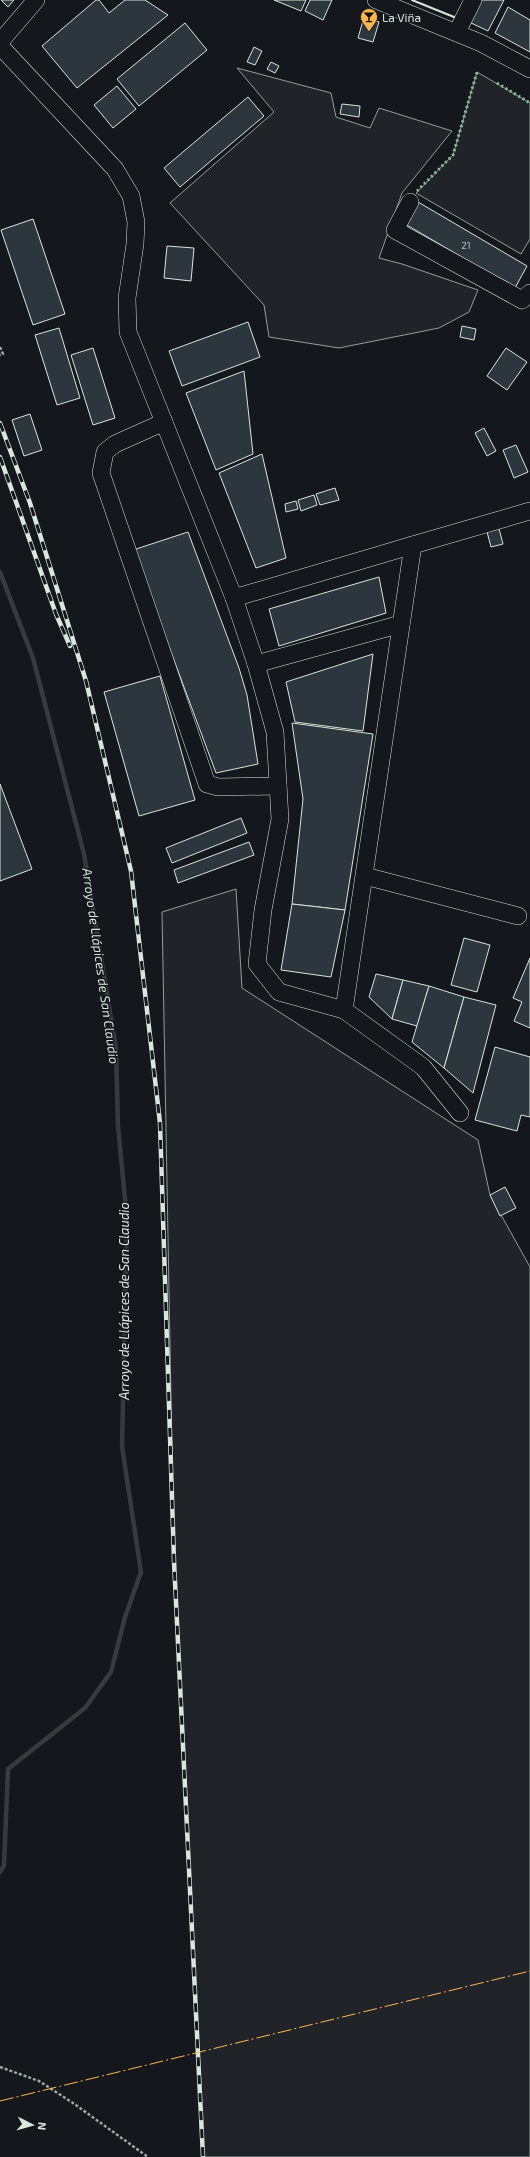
<svg xmlns="http://www.w3.org/2000/svg" width="530" height="2157" font-family="'Exo 2',sans-serif">
  <rect width="100%" height="100%" fill="#14181c"/>
  <!-- green -->
  <g fill="#202428" stroke="#939e99">
    <path d="M237,68L331,93L336,117L370,128L379,108L452,131L402,193L379,258L402,264L478,290L469,312L439,328L339,348L269,337L264,305L170,203L274,112Z"/>
    <path d="M477,72L530,103V239L521,254L416,193L453,155Z"/>
    <path d="M236,889L242,988L478,1140L490,1195L530,1267V2157H203L174,1561L162,912Z"/>
  </g>
  <g fill="none" stroke-linecap="round" stroke-linejoin="round">
    <!-- stream -->
    <path stroke="#363b3e" stroke-width="4.5" d="M0,572L33,658L84,854L116,1049L118,1126L127,1220L122,1446L141,1572L125,1617L111,1672L85,1708L8,1769L4,1866L0,1872"/>
  </g>
  <!-- building -->
  <g fill="#2c363c" stroke="#d8e6dc">
    <path d="M1,0H14L8,7Z"/>
    <path d="M96,0H99L109,13L125,0H145L168,15L77,88L42,46Z"/>
    <path d="M274,0H306L301,11Z"/>
    <path d="M310,0H332L323,20L305,11Z"/>
    <path d="M481,0H504L488,31L469,22Z"/>
    <path d="M508,7L530,20V52L495,33Z"/>
    <path d="M364,17L379,22L373,42L358,38Z"/>
    <path d="M185,23L207,50L139,106L117,79Z"/>
    <path d="M254,47L262,51L255,65L247,62Z"/>
    <path d="M271,62L279,66L275,73L267,69Z"/>
    <path d="M117,86L136,109L113,128L94,105Z"/>
    <path d="M248,97L264,116L180,187L164,168Z"/>
    <path d="M342,104L360,106L359,117L340,114Z"/>
    <path d="M418,202L527,266L515,288L405,224Z"/>
    <path d="M33,219L65,314L33,325L1,230Z"/>
    <path d="M167,246L194,248L191,281L164,278Z"/>
    <path d="M248,322L260,357L182,386L169,351Z"/>
    <path d="M462,326L476,329L474,340L460,337Z"/>
    <path d="M59,328L80,398L57,405L35,335Z"/>
    <path d="M93,348L115,418L93,425L71,355Z"/>
    <path d="M506,348L527,362L507,390L487,376Z"/>
    <path d="M244,371L253,454L216,470L186,393Z"/>
    <path d="M30,414L42,450L24,456L12,420Z"/>
    <path d="M484,428L496,451L487,456L475,433Z"/>
    <path d="M516,445L528,472L514,478L503,450Z"/>
    <path d="M262,454L286,558L256,568L219,473Z"/>
    <path d="M335,488L339,500L320,505L316,494Z"/>
    <path d="M314,495L317,505L301,511L298,500Z"/>
    <path d="M296,501L298,509L286,512L285,504Z"/>
    <path d="M498,525L503,544L491,547L486,528Z"/>
    <path d="M188,532L239,668L247,695L258,764L216,773L133,550Z"/>
    <path d="M379,577L386,613L279,646L269,609Z"/>
    <path d="M373,654L363,731L295,722L286,682Z"/>
    <path d="M160,676L195,800L139,816L104,692Z"/>
    <path d="M292,723L373,734L345,910L292,904L303,799Z"/>
    <path d="M0,784L32,869L0,881Z"/>
    <path d="M241,818L247,833L172,863L166,848Z"/>
    <path d="M249,842L254,855L178,883L174,870Z"/>
    <path d="M292,904L345,910L331,977L281,970Z"/>
    <path d="M464,938L490,945L477,992L451,985Z"/>
    <path d="M530,958V1028L514,1021L522,1002L513,998Z"/>
    <path d="M376,974L403,980L392,1019L369,997Z"/>
    <path d="M403,980L429,986L417,1026L392,1019Z"/>
    <path d="M429,986L464,997L444,1068L412,1042Z"/>
    <path d="M464,997L496,1005L473,1093L444,1068Z"/>
    <path d="M495,1047L530,1057V1117L521,1115L517,1131L475,1120Z"/>
    <path d="M505,1187L516,1208L500,1216L490,1195Z"/>
  </g>
  <g fill="none" stroke-linecap="round" stroke-linejoin="round">
    <defs>
      <g id="minor">
        <path d="M376,0L481,43L530,69"/>
        <path d="M457,32L473,0"/>
        <path d="M0,42L36,0"/>
        <path d="M0,46L115,169L131,196L136,222L135,244L127,298L128,332L234,598L256,664L275,732L280,819L263,910L257,964L279,992L344,1010L413,545L530,511"/>
        <path d="M410,202L395,230L522,300L530,293"/>
        <path d="M164,422L115,444L105,452L101,473L207,784L218,787L278,786"/>
        <path d="M234,598L413,545"/>
        <path d="M256,664L401,624"/>
        <path d="M365,876L518,916"/>
        <path d="M344,1010L423,1067L460,1113"/>
      </g>
    </defs>
    <!-- minor casing -->
    <use href="#minor" stroke="#d8e6dc" stroke-width="18"/>
    <!-- path -->
    <g stroke="#9da8a2" stroke-width="2.5" stroke-dasharray="3 2" stroke-linecap="butt">
      <path d="M0,347L3,354L0,355"/>
      <path d="M0,2067L39,2081L73,2103L148,2157"/>
    </g>
    <!-- minor -->
    <use href="#minor" stroke="#14181c" stroke-width="17"/>
    <defs>
      <g id="rail">
        <path d="M0,423L30,503L86,681L131,871L160,1123L174,1561L203,2157"/>
        <path d="M0,457L56,614L70,646"/>
      </g>
    </defs>
    <!-- rail casing -->
    <use href="#rail" stroke="#d8e6dc" stroke-width="4.5"/>
    <!-- rail -->
    <use href="#rail" stroke="#14181c" stroke-width="3" stroke-dasharray="9" stroke-linecap="butt"/>
    <!-- hedge -->
    <g stroke="#8ac095" stroke-width="3" stroke-dasharray="2 3" stroke-linecap="butt">
      <path d="M497,83L530,103"/>
      <path d="M417,191L453,155L477,72"/>
    </g>
    <!-- wall -->
    <path stroke="#d8e6dc" stroke-width="2" d="M412,0L454,17"/>
    <!-- power -->
    <path stroke="#ffb74d" stroke-width="1" stroke-dasharray="14 3 2 3" stroke-linecap="butt" d="M0,2101L530,1971"/>
  </g>
  <!-- icons -->
  <defs>
    <symbol id="bar-pin" viewBox="-11 -11 22 30"><path d="M0 17L-7.5 6A9.5 9.5 0 1 1 7.5 6Z" fill="#ffb74d" stroke="#14181c"/><path d="M-6-5H6L.8 .8V4.5H3.5V6h-7V4.5H-.8V.8Z" fill="#111"/></symbol>
  </defs>
  <g fill-rule="evenodd">
    <use href="#bar-pin" x="359" y="7" width="20" height="27"/>
  </g>
  <g text-anchor="middle" dominant-baseline="central" stroke-width="3" stroke-linejoin="round" paint-order="stroke">
    <!-- number labels -->
    <g font-size="10" fill="#adbab4">
      <text x="466" y="245">21</text>
    </g>
    <!-- poi labels -->
    <g font-size="12" fill="#d8e6dc" stroke="#14181c" text-anchor="start">
      <text x="382" y="17">La Viña</text>
    </g>
    <!-- water labels -->
    <g font-size="13" font-style="italic" fill="#d8e6dc" stroke="#14181c">
      <text transform="translate(101 966) rotate(82)">Arroyo de Llápices de San Claudio</text>
      <text transform="translate(124 1301) rotate(-90)">Arroyo de Llápices de San Claudio</text>
    </g>
  </g>
  <!-- north arrow -->
  <g transform="translate(32 2125) rotate(96)" stroke="#14181c" stroke-width="3" paint-order="stroke">
  <path d="M0-3L7 15L0 10L-7 15Z" fill="#d8e6dc"/>
  <text y="-6" font-size="11" font-weight="bold" text-anchor="middle" fill="#d8e6dc">N</text>
  </g>
</svg>
